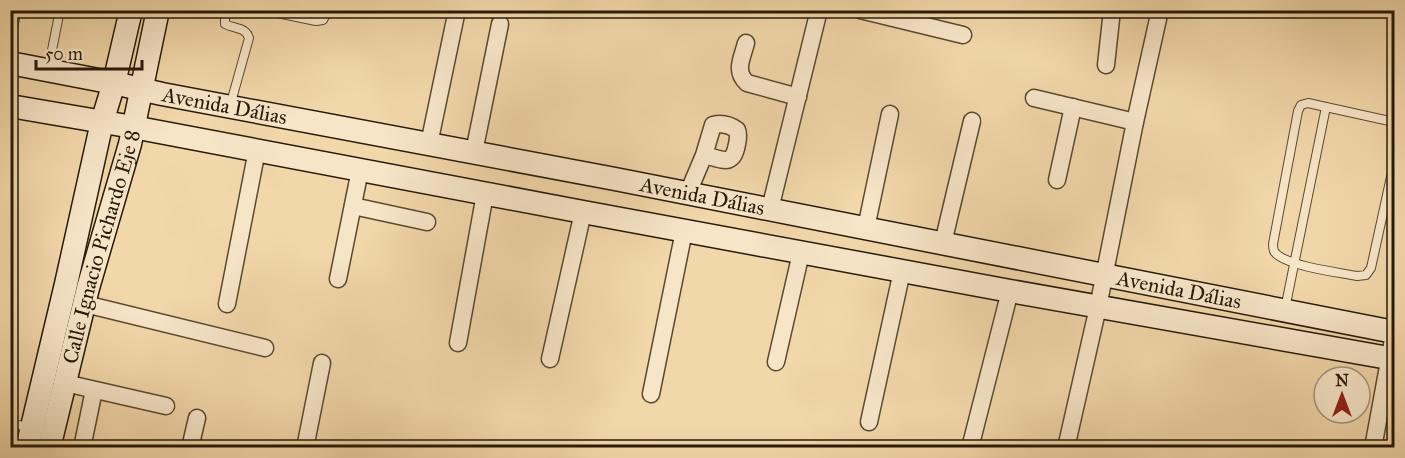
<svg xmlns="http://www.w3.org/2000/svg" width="1405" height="458" font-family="'IM FELL Great Primer',serif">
  <rect width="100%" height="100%" fill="#f2d7aa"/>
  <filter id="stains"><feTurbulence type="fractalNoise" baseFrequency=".00333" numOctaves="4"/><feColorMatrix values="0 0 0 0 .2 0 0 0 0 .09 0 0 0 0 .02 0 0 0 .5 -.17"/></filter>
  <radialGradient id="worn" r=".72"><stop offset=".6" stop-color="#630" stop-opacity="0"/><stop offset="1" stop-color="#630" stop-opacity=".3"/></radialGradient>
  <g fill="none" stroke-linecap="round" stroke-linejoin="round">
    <defs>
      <g id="lane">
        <path d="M226,10L225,18V24C234,29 246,27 249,38L230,106"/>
        <path d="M263,10L316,21L323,20L325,16L326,10"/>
        <path d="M10,41L17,10"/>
        <path d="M48,70L60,10"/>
        <path d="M1326,107L1308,103L1301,105L1298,111L1273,244C1273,250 1274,253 1279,256C1295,267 1336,272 1357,276L1366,275L1371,268L1394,163"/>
        <path d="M1285,309L1326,107L1394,122"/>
        <path d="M10,423L31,428"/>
      </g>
      <g id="street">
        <path d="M860,10L963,35"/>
        <path d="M746,43C742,59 734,71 747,83L798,97"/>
        <path d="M1106,65L1112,10"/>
        <path d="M1034,98L1135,122"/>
        <path d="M429,144L457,10"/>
        <path d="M474,152L500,24"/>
        <path d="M1057,180L1073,107"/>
        <path d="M688,193L704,155L713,125C721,123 730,125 737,130C739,135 738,139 737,144C733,168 722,159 704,155"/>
        <path d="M353,206L427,222"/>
        <path d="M770,209L819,10"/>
        <path d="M866,228L890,114"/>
        <path d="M943,243L972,121"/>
        <path d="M338,279L360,170"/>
        <path d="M85,304L265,348"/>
        <path d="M227,304L257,150"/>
        <path d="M458,343L485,194"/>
        <path d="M550,359L583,212"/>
        <path d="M776,362L801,253"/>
        <path d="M65,383L166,406"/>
        <path d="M651,394L684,231"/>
        <path d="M869,422L902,271"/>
        <path d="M82,448L94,390"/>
        <path d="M190,448L197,418"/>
        <path d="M305,448L322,363"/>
        <path d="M970,448L1010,291"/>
        <path d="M1066,448L1098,307L1135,122L1160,10"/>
        <path d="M1373,448L1394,334"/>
      </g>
      <g id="secondary">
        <path id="s1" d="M10,63L114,83L162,94L615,179L1394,332"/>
        <path d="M10,106L133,127L583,212L1010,291L1394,359"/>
        <path d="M27,448L66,284L102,122L114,83L131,10"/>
        <path id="s2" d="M49,448L88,288L130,144L158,10"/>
      </g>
    </defs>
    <!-- lane casing -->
    <use href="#lane" stroke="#5a4a30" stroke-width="10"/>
    <!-- street casing -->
    <use href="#street" stroke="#5a4a30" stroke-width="19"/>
    <!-- secondary casing -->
    <use href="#secondary" stroke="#271b08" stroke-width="25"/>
    <!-- lane -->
    <use href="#lane" stroke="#f7e5c8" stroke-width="8"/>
    <!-- street -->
    <use href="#street" stroke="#f7e5c8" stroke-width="16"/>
    <!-- secondary -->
    <use href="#secondary" stroke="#f7e5c8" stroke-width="22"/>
  </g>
  <g text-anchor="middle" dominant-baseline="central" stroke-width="4.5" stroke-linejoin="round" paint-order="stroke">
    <!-- street labels -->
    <g font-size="21" fill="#271b08" stroke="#f7e5c8">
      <text stroke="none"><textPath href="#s1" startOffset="219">Avenida Dálias</textPath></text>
      <text stroke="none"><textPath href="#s1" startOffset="705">Avenida Dálias</textPath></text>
      <text stroke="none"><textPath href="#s2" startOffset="208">Calle Ignacio Pichardo Eje 8</textPath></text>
      <text stroke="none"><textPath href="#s1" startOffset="1191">Avenida Dálias</textPath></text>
    </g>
  </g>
  <!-- margin -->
  <rect width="1405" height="458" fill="none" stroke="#f2d7aa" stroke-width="36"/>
  <rect x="12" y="12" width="1381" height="434" fill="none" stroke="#271b08" stroke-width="3"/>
  <rect x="18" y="18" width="1369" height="422" fill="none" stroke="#271b08" stroke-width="1.5"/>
  <!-- north arrow -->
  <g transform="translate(1342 395)"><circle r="28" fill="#f7e5c8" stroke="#a4947b" stroke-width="1.5"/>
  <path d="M0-4.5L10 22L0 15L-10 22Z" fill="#8f2418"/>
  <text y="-9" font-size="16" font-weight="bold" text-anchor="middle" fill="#271b08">N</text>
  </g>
  <!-- scale -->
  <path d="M36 60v9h106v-9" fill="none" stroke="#271b08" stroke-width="3"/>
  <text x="45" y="60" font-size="18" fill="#271b08" stroke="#f7e5c8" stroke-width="4.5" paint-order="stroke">50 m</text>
  <rect width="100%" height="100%" filter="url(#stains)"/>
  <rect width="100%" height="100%" fill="url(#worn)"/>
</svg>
